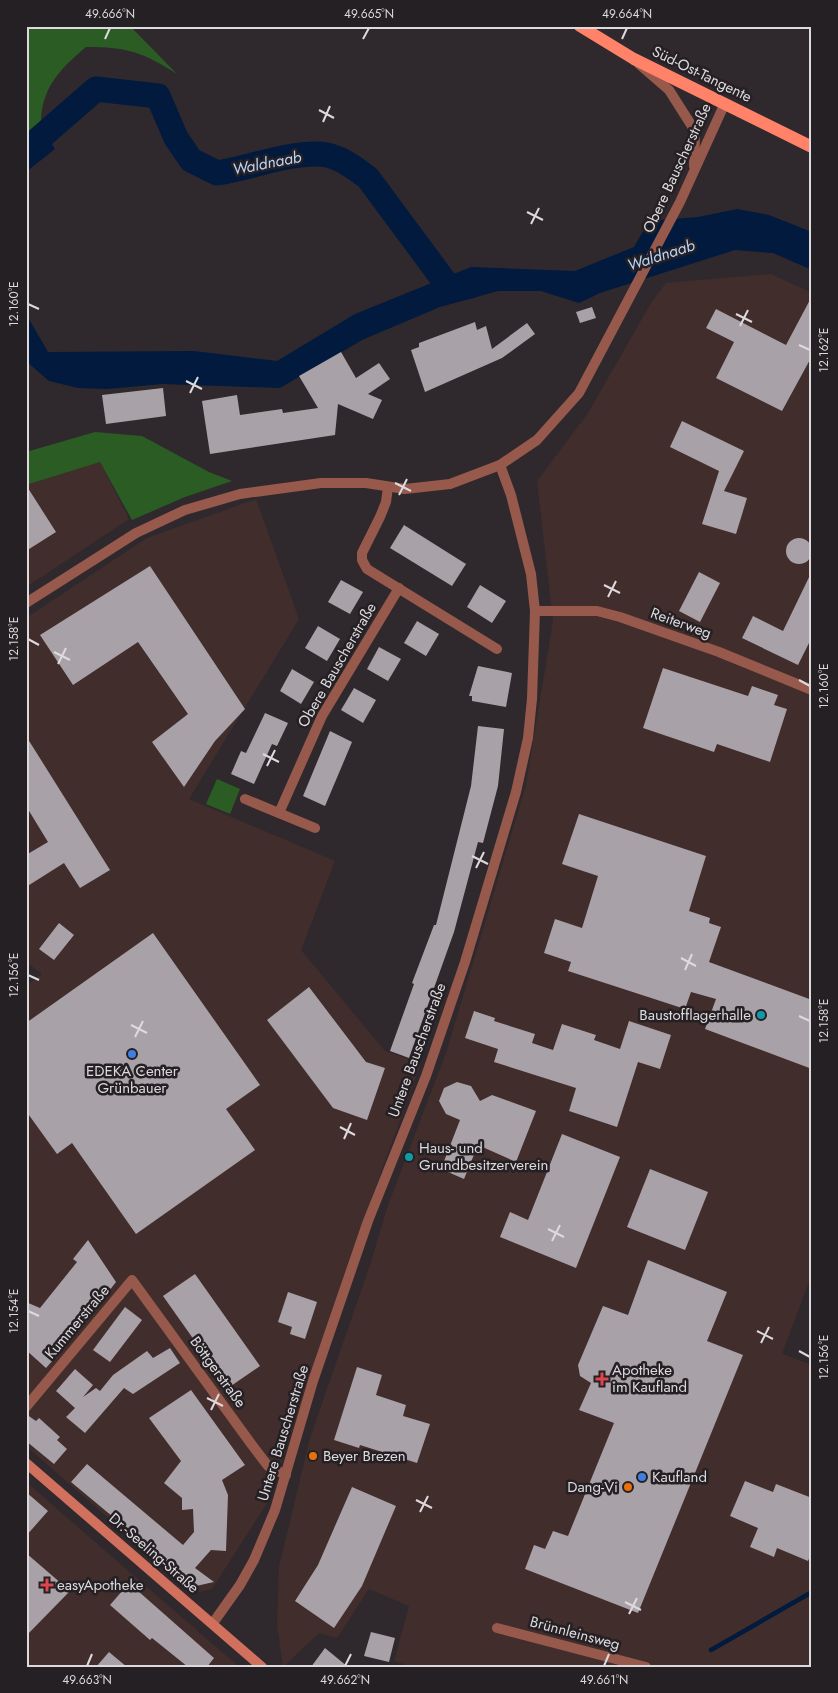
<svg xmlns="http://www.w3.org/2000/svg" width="838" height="1693" font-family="Jost,sans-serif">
  <rect width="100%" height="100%" fill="#2f292e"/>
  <!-- commercial -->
  <g fill="#412d2c">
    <path d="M771,274L812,293V1274L782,1354L812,1365V1667H413L394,1661L409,1606L369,1589L337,1638L319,1633L283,1667L277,1624L279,1567L310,1438L370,1265L388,1205L446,1053L526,785L553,621L537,481L588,413L651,303L666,283Z"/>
    <path d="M100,462L129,519L26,587V485Z"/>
    <path d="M256,499L299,619L189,799L335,861L301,950L385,1051L421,1063L358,1235L269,1500L212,1589L194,1593L26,1446V986L42,974L26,962V618L147,538Z"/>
    <path d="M26,1482L239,1667H26Z"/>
  </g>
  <!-- green -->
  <g fill="#2a5c24">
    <path d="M26,26H130L177,74C142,52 128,47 86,47C59,70 40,89 41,127L26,138Z"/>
    <path d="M95,432L142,436L209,472L232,481L185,497L132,520L100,462L26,485V452Z"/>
    <path d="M217,779L240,789L230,814L206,804Z"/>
  </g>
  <!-- water -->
  <g fill="#011a3d">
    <path d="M41,127L55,149L26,172V138Z"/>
    <path d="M737,209L769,215L812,232V270L773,253L735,250L600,293L579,303L541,291H498L440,307L362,340L280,388L163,384L107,389L78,388L49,381L26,361V314L48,352L194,351L277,361L355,314L471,267L575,271L634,247L649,221L698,217Z"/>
  </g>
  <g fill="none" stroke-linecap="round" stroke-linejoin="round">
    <!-- stream -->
    <path stroke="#011a3d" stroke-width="4.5" d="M711,1650L812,1592"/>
    <!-- river -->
    <path stroke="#011a3d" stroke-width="25" d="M26,150L96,89L158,96L176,138L191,160L217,173C250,168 285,153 320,154C338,155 355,168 368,178L451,290L470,286"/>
  </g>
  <!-- building -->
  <g fill="#a8a1a7">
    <path d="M812,296V356L782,411L716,378L734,342L706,328L716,309L786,345Z"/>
    <path d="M592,307L596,318L580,323L576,312Z"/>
    <path d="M475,322L477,330L486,326L492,349L527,323L535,334L502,358L425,392L411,350L419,347V343Z"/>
    <path d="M341,352L356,378L379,363L390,379L368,394L382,400L373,419L338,404L335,435L210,454L202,401L237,395L240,415L282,409L283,413L318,408L299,376Z"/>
    <path d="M163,388L166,416L106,424L102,395Z"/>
    <path d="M682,421L744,451L724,491L747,498L736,534L702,524L719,471L670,447Z"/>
    <path d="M26,485L56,532L26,551Z"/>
    <path d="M404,525L466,564L452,586L390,548Z"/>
    <circle cx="799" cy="551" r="13"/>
    <path d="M150,566L245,709L215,741L184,787L152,742L188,714L138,642L73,685L40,635Z"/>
    <path d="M812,571V637L798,665L742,638L753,616L783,631Z"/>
    <path d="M699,572L720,583L700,622L679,611Z"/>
    <path d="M341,580L363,592L350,614L328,602Z"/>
    <path d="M480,585L506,601L492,623L467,607Z"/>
    <path d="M417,621L439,634L426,656L404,643Z"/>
    <path d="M318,626L340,639L327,661L305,648Z"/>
    <path d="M379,647L401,659L388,681L367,669Z"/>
    <path d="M478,666L512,673L506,707L472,701V696H469Z"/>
    <path d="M663,668L748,696L752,686L778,695L774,705L787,709L770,762L717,744L714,752L643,728Z"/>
    <path d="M292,669L314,682L301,704L280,691Z"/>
    <path d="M354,688L376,700L363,723L341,710Z"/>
    <path d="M265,713L288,723L277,746L272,744L254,784L231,774L241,751L246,753Z"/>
    <path d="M478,726L504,729L498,786L483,843L478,842L454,932L409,1058L390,1051L414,984L412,983L434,925H436L471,786Z"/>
    <path d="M330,731L352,742L325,806L303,796Z"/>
    <path d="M26,736L110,870L80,888L64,863L26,887V855L48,842L26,806Z"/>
    <path d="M579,814L706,856L689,911L710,918L709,923L721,927L709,962L812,1000V1069L705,1029L716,999L691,992L685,1009L568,971L571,962L544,953L555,919L582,928L598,876L562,864Z"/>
    <path d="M59,923L74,935L54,960L39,949Z"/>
    <path d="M153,933L260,1085L226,1109L255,1150L136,1234L72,1143L57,1154L26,1111V1023Z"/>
    <path d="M309,987L366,1062L385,1068L367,1120L333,1108L267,1020Z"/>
    <path d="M474,1011L495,1018L494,1021L535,1034L532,1043L553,1050L562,1024L596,1035L594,1040L620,1049L629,1021L671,1035L660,1069L638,1062L617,1127L569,1111L576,1088L494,1062L498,1049L465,1038Z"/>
    <path d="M457,1082L471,1086L480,1101L492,1095L536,1111L516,1162L478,1145L464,1179L441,1169L460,1120L446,1114L439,1101L444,1088Z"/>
    <path d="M562,1134L620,1157L576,1268L500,1237L510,1212L528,1220Z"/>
    <path d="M650,1169L708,1192L685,1250L627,1227Z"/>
    <path d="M88,1240L116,1282L75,1335L46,1368L26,1350V1302L40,1308L77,1262L73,1259Z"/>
    <path d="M648,1260L727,1292L707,1341L743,1355L638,1613L525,1569L534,1545L545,1549L553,1531L568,1536L614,1423L579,1410L591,1383L580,1376L578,1365L603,1306L628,1315Z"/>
    <path d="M195,1274L260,1366L228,1388L163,1296Z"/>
    <path d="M288,1292L317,1302L305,1339L290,1334L292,1327L278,1322Z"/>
    <path d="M125,1307L142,1320L110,1362L93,1350Z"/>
    <path d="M170,1348L180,1363L133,1394L124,1388L85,1433L66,1417L75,1408L56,1391L75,1369L93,1385L83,1397L96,1388L100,1391L113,1375L147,1351L153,1358Z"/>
    <path d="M357,1367L382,1375L376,1395L406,1405L403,1416L430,1424L417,1463L360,1445L359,1448L334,1440Z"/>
    <path d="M191,1390L245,1465L222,1480L228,1495L226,1551L211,1550L195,1568L214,1582L196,1586L71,1482L87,1464L183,1545L194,1532L193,1509L182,1510V1498L164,1483L181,1461L149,1418Z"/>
    <path d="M26,1414L36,1421L39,1418L60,1437L57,1440L67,1449L54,1464L26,1441Z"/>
    <path d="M745,1481L773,1492L776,1484L812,1498V1551L808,1561L777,1548L774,1557L750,1547L758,1528L730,1516Z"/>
    <path d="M352,1487L396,1506L362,1586L334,1628L295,1601L318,1565Z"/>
    <path d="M26,1492L48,1511L26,1536Z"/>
    <path d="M26,1553L70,1591L26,1636Z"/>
    <path d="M129,1583L214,1658L207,1667H188L152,1638L150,1640L110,1605Z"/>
    <path d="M371,1632L395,1638L389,1662L364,1656Z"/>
    <path d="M325,1648L348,1667H311Z"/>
    <path d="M109,1652L127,1667H96Z"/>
  </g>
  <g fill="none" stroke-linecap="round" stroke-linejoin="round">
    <!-- minor -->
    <g stroke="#96594c" stroke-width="10">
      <path d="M388,487L386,502L380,517L362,553V560L367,569L497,649"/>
      <path d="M535,611H597L620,617L719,652L812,690"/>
      <path d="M245,799L315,828"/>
      <path d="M279,813L322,716L399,588"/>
      <path d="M26,1407L132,1280L252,1445L268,1466L286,1475"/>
      <path d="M497,1628L646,1667"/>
    </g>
    <!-- tertiary -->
    <g stroke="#96594c" stroke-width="10">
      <path d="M639,64L669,90L695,131L694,166"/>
      <path d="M26,603L136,533L185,510L240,494L321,483H366L405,489L450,484L500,465L537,440L579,393L680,202L725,103"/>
      <path d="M213,1623L240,1585L254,1560L275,1510L313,1381L368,1221L426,1076L465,962L516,792L528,738L532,699L535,611L531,574L511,495L500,465"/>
    </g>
    <!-- secondary -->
    <path stroke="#d1705d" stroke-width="10" d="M26,1463L262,1667"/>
    <!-- primary -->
    <path stroke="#ff8269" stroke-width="12" d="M580,26L634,59L812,147"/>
  </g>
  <!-- ticks -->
  <path fill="none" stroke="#dddadd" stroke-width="2" d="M105,39L110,28M363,39L369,28M622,39L627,28M319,110L334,118M323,122L330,106M527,212L543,220M531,224L539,208M28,304L39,309M736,314L752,322M740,326L748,310M799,345L810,350M186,381L202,389M190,393L198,377M395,483L411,491M399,495L407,479M604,585L620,593M608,597L616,581M28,639L39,645M54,652L70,660M58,664L66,648M799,680L810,686M263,754L279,762M267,766L275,750M472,856L488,864M476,868L484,852M681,958L696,966M685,970L692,954M28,975L39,980M799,1016L810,1021M131,1025L147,1033M135,1037L143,1021M340,1127L355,1135M344,1139L351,1123M548,1229L564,1237M552,1241L560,1225M28,1311L39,1316M757,1331L773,1339M761,1343L769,1327M799,1351L810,1357M207,1398L223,1406M211,1410L219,1394M416,1500L432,1508M420,1512L428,1496M625,1602L641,1610M629,1614L637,1598M87,1666L92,1654M345,1666L351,1654M604,1666L609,1654"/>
  <!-- markers -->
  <g fill="#0f9aa8" stroke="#252024" stroke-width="2">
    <circle cx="761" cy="1015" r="5"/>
    <circle cx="409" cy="1157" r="5"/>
  </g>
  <g fill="#3f7fe0" stroke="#252024" stroke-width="2">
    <circle cx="132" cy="1054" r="5"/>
    <circle cx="642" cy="1477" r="5"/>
  </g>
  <g fill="#e0444e" stroke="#252024" stroke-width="2">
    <path d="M599.5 1371.5h5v5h5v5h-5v5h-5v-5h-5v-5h5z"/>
    <path d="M44.5 1577.5h5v5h5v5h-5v5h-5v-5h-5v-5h5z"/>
  </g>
  <g fill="#e8710a" stroke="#252024" stroke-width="2">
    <circle cx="313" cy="1456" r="5"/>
    <circle cx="628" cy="1487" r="5"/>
  </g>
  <g text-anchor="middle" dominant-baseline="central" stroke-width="5" stroke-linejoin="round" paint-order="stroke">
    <!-- street labels -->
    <g font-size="15" fill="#dddadd" stroke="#252024">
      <text transform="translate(702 74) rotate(26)">Süd-Ost-Tangente</text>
      <text transform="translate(677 168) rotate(-65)">Obere Bauscherstraße</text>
      <text transform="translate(681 623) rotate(20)">Reiterweg</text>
      <text transform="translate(337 665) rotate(-60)">Obere Bauscherstraße</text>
      <text transform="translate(417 1050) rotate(-70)">Untere Bauscherstraße</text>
      <text transform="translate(77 1322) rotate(-50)">Kummerstraße</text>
      <text transform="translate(218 1372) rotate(54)">Böttgerstraße</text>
      <text transform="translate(283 1433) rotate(-73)">Untere Bauscherstraße</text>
      <text transform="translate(154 1553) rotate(41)">Dr.-Seeling-Straße</text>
      <text transform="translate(575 1633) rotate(15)">Brünnleinsweg</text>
    </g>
    <!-- poi labels -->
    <g font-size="15" fill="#dddadd" stroke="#252024" text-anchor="start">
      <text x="751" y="1015" text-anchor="end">Baustofflagerhalle</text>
      <text x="132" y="1071" text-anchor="middle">EDEKA Center<tspan x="132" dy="17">Grünbauer</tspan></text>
      <text x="419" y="1148">Haus- und<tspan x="419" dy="17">Grundbesitzerverein</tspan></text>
      <text x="612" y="1370">Apotheke<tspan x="612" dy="17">im Kaufland</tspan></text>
      <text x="323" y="1456">Beyer Brezen</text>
      <text x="652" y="1477">Kaufland</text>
      <text x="618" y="1487" text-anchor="end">Dang-Vi</text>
      <text x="57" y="1585">easyApotheke</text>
    </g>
    <!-- water labels -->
    <g font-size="16" font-style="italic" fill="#b8d5fc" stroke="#252024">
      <text transform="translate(267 163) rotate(-11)">Waldnaab</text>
      <text transform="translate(661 255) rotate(-18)">Waldnaab</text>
    </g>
  </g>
  <!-- border -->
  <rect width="838" height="1693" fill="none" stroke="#252024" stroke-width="55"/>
  <rect x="28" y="28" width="782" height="1638" fill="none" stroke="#dddadd" stroke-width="2"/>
  <g font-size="12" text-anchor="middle" fill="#dddadd">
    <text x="110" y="18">49.666°N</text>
    <text x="369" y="18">49.665°N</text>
    <text x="627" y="18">49.664°N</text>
    <text transform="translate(14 304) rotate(-90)" y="4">12.160°E</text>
    <text transform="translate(824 350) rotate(-90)" y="4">12.162°E</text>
    <text transform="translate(14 639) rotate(-90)" y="4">12.158°E</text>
    <text transform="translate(824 686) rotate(-90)" y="4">12.160°E</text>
    <text transform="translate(14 975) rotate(-90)" y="4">12.156°E</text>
    <text transform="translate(824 1021) rotate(-90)" y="4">12.158°E</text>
    <text transform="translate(14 1311) rotate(-90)" y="4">12.154°E</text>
    <text transform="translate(824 1357) rotate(-90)" y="4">12.156°E</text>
    <text x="87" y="1684">49.663°N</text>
    <text x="345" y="1684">49.662°N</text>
    <text x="604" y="1684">49.661°N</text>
  </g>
</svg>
